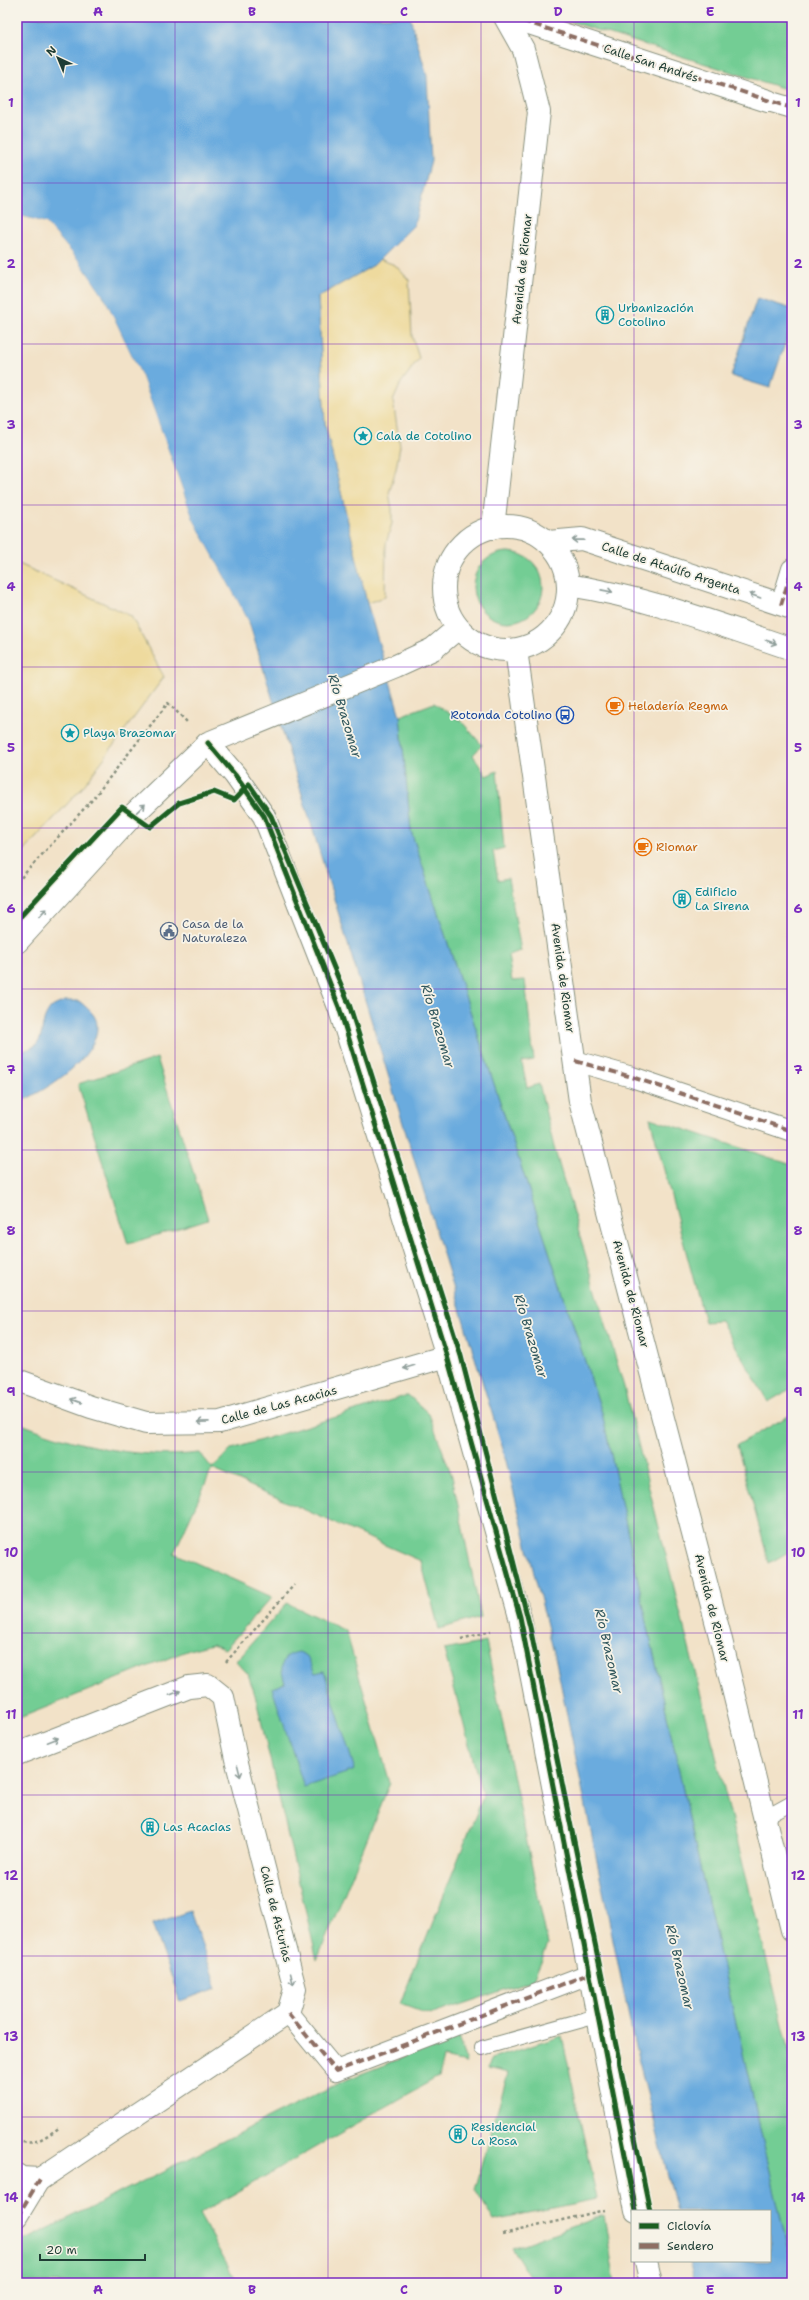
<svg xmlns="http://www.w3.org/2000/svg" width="809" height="2300" font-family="'Shantell Sans',sans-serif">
  <rect width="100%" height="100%" fill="#f7f3e8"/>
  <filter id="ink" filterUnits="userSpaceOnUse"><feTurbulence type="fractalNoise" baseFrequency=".025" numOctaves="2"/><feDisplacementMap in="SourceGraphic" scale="8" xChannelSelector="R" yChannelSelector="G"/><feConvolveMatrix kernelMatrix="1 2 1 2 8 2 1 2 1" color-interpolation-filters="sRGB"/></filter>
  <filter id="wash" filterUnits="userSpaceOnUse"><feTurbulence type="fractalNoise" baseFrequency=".012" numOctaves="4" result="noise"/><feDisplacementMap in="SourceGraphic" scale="16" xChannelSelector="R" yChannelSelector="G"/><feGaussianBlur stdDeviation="0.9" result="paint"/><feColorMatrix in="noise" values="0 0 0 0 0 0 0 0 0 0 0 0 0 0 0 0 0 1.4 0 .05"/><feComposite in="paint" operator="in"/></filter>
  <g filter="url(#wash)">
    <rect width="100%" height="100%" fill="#f2e2c8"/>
    <!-- green -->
    <g fill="#73cd94" stroke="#498564">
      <path d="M556,17H792V91Z"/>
      <circle cx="508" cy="587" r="35"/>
      <path d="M434,703L462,722L482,745L473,755L486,776L497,771L504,848L493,851L498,880L508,878L521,951L508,955L512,981L525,980L534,1060L522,1062L527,1088L539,1084L554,1147L624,1387L792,2061V2267L692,1832L602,1413L411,831L400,716Z"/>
      <path d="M157,1058L208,1219L128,1244L78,1084Z"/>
      <path d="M650,1118L792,1165V1388L768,1402L721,1321L705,1322Z"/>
      <path d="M408,1395L429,1414L452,1476L481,1617L439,1629L421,1561L212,1469L174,1553L272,1597L225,1649L212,1644L189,1650L17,1719V1422C71,1445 142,1460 200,1453L212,1468L232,1449Z"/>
      <path d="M792,1414V1550L769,1563L737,1445Z"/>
      <path d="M287,1603L346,1631L390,1783L317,1960L255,1695L248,1674L236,1661Z"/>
      <path d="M486,1642L548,1945L533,1980L430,2015L400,2004L483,1797L444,1650Z"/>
      <path d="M458,2036L466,2063L443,2058L438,2077L199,2214L237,2283H17V2244L343,2081Z"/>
      <path d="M562,2036L597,2199L494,2220L475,2190L508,2073L487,2068L492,2059Z"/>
      <path d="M604,2215L615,2283H534L512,2248Z"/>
    </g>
    <!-- sand -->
    <g fill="#eeda9e" stroke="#868c69">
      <path d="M379,259L395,265L409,280L412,336L419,358L401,383L393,401L400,446L396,469L389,493L392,509V523L386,544L385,597L367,603L325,424L318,297L374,265Z"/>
      <path d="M17,563L131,616L164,677L82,788L17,858Z"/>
    </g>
    <!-- water -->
    <g fill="#6aabde" stroke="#447489">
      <path d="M17,17H410L427,76L431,161L414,225L374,265L318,297L325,424L367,603L400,716L411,831L602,1413L692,1832L792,2267V2283H695L689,2261H770V2211H677L634,2042L556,1661L503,1449L249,622L193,519L142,377L105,299L79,261L46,223L17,215Z"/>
      <path d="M757,298L792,309V323L770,388L731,376Z"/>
      <path d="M65,1001H79C86,1007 97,1015 97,1025C99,1058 44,1092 17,1103V1052C53,1046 34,1028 51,1008C54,1005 61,1003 65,1001Z"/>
      <path d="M299,1652L307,1656L315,1673L324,1671L355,1770L304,1787L272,1688L285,1683C280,1668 279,1655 299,1652Z"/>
      <path d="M190,1911L217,1988L180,2001L153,1924Z"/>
    </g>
    <!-- pier -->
    <path fill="#f2e2c8" d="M17,215L46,223L79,261L105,299L142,377L193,519L249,622H247L191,520L140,378L103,300L77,262L44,225L17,217Z"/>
  </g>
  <g filter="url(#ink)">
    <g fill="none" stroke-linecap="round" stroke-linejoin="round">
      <defs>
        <g id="service">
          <path d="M763,1819L792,1803"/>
          <path d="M482,2048L597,2016"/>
        </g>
        <g id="pedestrian">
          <path d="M768,101L792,108"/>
          <path d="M781,605L792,569"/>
          <path d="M575,1061L632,1077L792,1131"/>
          <path d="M288,2013L336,2071L589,1974"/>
          <path d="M17,2217L40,2179"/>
        </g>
        <g id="minor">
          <path d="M511,17L768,101"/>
          <circle cx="506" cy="588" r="62"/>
          <path d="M493,528L539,112L523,49L505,17"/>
          <path d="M548,542L582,539L792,608"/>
          <path d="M568,585C646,597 718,624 792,649"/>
          <path d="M208,743L235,775L264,816L339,1007L447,1356L520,1617L636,2211"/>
          <path d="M17,942L133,815L208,743L396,666L433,649L458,628"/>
          <path d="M17,1380L91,1407L146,1423L220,1422L447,1356"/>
          <path d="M17,1754L189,1687L208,1685L223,1697L236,1759L295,1989L288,2013L40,2179L21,2178L17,2175"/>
          <path d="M646,2261L651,2283"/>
        </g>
        <path id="tertiary" d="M516,650L580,1101L720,1636L792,1930"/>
      </defs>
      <!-- service casing -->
      <use href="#service" stroke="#88907e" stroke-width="16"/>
      <!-- pedestrian casing -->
      <use href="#pedestrian" stroke="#88907e" stroke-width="22"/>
      <!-- minor casing -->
      <use href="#minor" stroke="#88907e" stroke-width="24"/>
      <!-- tertiary casing -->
      <use href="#tertiary" stroke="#88907e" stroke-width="24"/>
      <!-- path -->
      <g stroke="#88907e" stroke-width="2.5" stroke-dasharray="3 3" stroke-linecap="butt">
        <path d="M17,882L92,800L168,703L187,722"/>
        <path d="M461,1639L491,1631"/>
        <path d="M226,1662L294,1585"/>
        <path d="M17,2140C33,2148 46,2136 59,2128"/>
        <path d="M503,2234L605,2210"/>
      </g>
      <!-- service -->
      <use href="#service" stroke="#fff" stroke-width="14"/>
      <!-- pedestrian -->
      <use href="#pedestrian" stroke="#fff" stroke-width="20"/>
      <!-- minor -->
      <use href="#minor" stroke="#fff" stroke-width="22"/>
      <!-- tertiary -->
      <use href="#tertiary" stroke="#fff" stroke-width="22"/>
      <!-- quiet -->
      <g stroke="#8d6e63" stroke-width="4" stroke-dasharray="8 4" stroke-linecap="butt">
        <path d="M511,17L792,108"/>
        <path d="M781,605L792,569"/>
        <path d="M575,1061L632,1077L792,1131"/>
        <path d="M288,2013L336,2071L589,1974"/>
        <path d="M17,2217L40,2179"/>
      </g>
      <defs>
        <g id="cycleway">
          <path d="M208,743L235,775L264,816L339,1007L447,1356L520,1617L636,2211"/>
          <path d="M17,920L122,807L150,827L179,803L214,792L234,800L249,784L271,816L349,1004L461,1356L530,1627L650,2211"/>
        </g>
      </defs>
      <!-- cycleway casing -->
      <use href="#cycleway" stroke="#f7f3e8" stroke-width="8"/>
      <!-- cycleway -->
      <use href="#cycleway" stroke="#1b5e20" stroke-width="5"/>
    </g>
    <!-- one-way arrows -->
    <defs><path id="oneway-shaft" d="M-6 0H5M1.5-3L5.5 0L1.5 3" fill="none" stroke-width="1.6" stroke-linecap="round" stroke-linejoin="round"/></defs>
    <g stroke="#8f9e9a">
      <use href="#oneway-shaft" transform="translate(578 540) rotate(-179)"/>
      <use href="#oneway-shaft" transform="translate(607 591) rotate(11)"/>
      <use href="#oneway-shaft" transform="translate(755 596) rotate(-161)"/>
      <use href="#oneway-shaft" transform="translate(771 642) rotate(19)"/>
      <use href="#oneway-shaft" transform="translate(141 808) rotate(-44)"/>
      <use href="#oneway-shaft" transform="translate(43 913) rotate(-47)"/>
      <use href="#oneway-shaft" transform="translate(409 1367) rotate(163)"/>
      <use href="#oneway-shaft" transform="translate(76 1401) rotate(-160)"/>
      <use href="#oneway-shaft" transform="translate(203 1422) rotate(179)"/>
      <use href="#oneway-shaft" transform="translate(175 1693) rotate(-21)"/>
      <use href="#oneway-shaft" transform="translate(53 1740) rotate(-21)"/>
      <use href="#oneway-shaft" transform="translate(239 1771) rotate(76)"/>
      <use href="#oneway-shaft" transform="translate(292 1979) rotate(76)"/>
    </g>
  </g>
  <!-- grid -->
  <path fill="none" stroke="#7b2cbf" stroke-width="1" stroke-opacity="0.55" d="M175,17V2283M328,17V2283M481,17V2283M634,17V2211M17,183H792M17,344H792M17,505H792M17,667H792M17,828H792M17,989H792M17,1150H792M17,1311H792M17,1472H792M17,1633H792M17,1795H792M17,1956H792M17,2117H792M634,2261V2283"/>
  <!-- icons -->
  <defs>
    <symbol id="building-ring" viewBox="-11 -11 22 22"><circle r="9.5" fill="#f7f3e8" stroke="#0f9aa8" stroke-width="1.5"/><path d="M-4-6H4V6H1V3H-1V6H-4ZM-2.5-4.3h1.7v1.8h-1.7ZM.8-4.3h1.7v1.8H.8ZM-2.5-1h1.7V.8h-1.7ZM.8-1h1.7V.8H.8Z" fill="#0f9aa8"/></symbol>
    <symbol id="sight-ring" viewBox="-11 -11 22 22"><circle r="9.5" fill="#f7f3e8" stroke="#0f9aa8" stroke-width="1.5"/><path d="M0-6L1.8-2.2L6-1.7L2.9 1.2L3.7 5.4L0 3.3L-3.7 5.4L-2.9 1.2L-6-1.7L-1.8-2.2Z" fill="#0f9aa8"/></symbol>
    <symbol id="cafe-ring" viewBox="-11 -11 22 22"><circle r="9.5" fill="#f7f3e8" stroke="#e8710a" stroke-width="1.5"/><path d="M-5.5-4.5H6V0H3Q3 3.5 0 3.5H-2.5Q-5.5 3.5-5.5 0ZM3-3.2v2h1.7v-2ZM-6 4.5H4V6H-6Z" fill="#e8710a"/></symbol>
    <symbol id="bus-ring" viewBox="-11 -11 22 22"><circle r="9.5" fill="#f7f3e8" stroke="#1a4fb4" stroke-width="1.5"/><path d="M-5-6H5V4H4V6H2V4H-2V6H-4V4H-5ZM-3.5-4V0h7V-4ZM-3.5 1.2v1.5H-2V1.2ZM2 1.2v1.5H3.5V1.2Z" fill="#1a4fb4"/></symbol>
    <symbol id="civic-ring" viewBox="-11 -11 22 22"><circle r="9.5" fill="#f7f3e8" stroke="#5c6f8a" stroke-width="1.5"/><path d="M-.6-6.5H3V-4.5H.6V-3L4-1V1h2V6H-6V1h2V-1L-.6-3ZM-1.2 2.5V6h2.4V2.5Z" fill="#5c6f8a"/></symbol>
  </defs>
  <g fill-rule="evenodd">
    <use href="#building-ring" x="595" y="305" width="20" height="20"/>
    <use href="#sight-ring" x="353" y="426" width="20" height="20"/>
    <use href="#cafe-ring" x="605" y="696" width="20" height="20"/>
    <use href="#bus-ring" x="555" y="705" width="20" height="20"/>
    <use href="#sight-ring" x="60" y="723" width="20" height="20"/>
    <use href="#cafe-ring" x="633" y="837" width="20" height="20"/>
    <use href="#building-ring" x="672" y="889" width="20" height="20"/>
    <use href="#civic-ring" x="159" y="921" width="20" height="20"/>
    <use href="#building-ring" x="140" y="1817" width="20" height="20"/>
    <use href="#building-ring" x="448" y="2124" width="20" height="20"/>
  </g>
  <g text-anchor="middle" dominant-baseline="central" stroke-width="3.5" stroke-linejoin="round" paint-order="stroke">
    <!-- street labels -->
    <g font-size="12" fill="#1f3d34" stroke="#f7f3e8">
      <text transform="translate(651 63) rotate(18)">Calle San Andrés</text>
      <text transform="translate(522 269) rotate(-84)">Avenida de Riomar</text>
      <text transform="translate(671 568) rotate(18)">Calle de Ataúlfo Argenta</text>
      <text transform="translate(563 978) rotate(82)">Avenida de Riomar</text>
      <text transform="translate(631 1294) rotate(75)">Avenida de Riomar</text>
      <text transform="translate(279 1405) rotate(-15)">Calle de Las Acacias</text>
      <text transform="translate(712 1608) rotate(76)">Avenida de Riomar</text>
      <text transform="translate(276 1914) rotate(76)">Calle de Asturias</text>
    </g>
    <!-- culture labels -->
    <g font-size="12" fill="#0d838f" stroke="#f7f3e8" text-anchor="start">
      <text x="618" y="308">Urbanización<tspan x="618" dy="14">Cotolino</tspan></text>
      <text x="376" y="436">Cala de Cotolino</text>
      <text x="83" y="733">Playa Brazomar</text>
      <text x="695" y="892">Edificio<tspan x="695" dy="14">La Sirena</tspan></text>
      <text x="163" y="1827">Las Acacias</text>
      <text x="471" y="2127">Residencial<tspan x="471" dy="14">La Rosa</tspan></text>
    </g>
    <!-- food labels -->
    <g font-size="12" fill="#c56008" stroke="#f7f3e8" text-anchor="start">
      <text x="628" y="706">Heladería Regma</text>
      <text x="656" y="847">Riomar</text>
    </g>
    <!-- transit labels -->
    <g font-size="12" fill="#164399" stroke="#f7f3e8" text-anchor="end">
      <text x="552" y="715">Rotonda Cotolino</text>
    </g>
    <!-- service labels -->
    <g font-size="12" fill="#4e5e75" stroke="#f7f3e8" text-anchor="start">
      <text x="182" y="924">Casa de la<tspan x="182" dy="14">Naturaleza</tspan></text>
    </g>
    <!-- water labels -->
    <g font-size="13" font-style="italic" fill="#32585e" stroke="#f7f3e8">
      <text transform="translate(345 716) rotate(73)">Río Brazomar</text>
      <text transform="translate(438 1026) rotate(73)">Río Brazomar</text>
      <text transform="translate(531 1336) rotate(73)">Río Brazomar</text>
      <text transform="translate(609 1651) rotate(77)">Río Brazomar</text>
      <text transform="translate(680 1967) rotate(77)">Río Brazomar</text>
    </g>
  </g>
  <!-- margin -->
  <rect width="809" height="2300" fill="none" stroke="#f7f3e8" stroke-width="44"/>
  <!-- legend -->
  <rect x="631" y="2210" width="140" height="52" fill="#f7f3e8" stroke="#a1aaa0"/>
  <rect x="639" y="2223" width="20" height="6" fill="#1b5e20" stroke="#a1aaa0"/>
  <text x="667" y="2230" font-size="12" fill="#1f3d34">Ciclovía</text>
  <rect x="639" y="2243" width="20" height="6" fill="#8d6e63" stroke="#a1aaa0"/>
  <text x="667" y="2250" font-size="12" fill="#1f3d34">Sendero</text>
  <!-- north arrow -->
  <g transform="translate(58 58) rotate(316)" stroke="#f7f3e8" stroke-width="3" paint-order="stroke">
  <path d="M0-3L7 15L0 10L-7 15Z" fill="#1f3d34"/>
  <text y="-6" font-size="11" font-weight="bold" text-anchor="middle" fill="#1f3d34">N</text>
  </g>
  <!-- scale -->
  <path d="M40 2254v6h105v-6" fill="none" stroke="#1f3d34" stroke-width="2"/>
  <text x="46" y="2254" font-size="12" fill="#1f3d34" stroke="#f7f3e8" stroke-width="3" paint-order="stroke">20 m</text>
  <rect x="22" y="22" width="765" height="2256" fill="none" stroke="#7b2cbf" stroke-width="1.5"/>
  <g font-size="13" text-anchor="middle" font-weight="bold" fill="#7b2cbf">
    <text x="98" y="16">A</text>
    <text x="252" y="16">B</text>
    <text x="404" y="16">C</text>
    <text x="558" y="16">D</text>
    <text x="710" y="16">E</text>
    <text x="11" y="107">1</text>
    <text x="798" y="107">1</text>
    <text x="11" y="268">2</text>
    <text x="798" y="268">2</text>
    <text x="11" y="429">3</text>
    <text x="798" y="429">3</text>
    <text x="11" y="591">4</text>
    <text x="798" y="591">4</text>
    <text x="11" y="752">5</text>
    <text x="798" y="752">5</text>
    <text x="11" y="913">6</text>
    <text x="798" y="913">6</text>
    <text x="11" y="1074">7</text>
    <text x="798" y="1074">7</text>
    <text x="11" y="1235">8</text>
    <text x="798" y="1235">8</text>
    <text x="11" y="1396">9</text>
    <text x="798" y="1396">9</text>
    <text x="11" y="1557">10</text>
    <text x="798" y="1557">10</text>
    <text x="11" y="1719">11</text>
    <text x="798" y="1719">11</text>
    <text x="11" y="1880">12</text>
    <text x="798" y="1880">12</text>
    <text x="11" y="2041">13</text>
    <text x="798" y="2041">13</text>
    <text x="11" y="2202">14</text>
    <text x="798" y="2202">14</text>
    <text x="98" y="2294">A</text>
    <text x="252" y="2294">B</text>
    <text x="404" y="2294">C</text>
    <text x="558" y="2294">D</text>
    <text x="710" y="2294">E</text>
  </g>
</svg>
